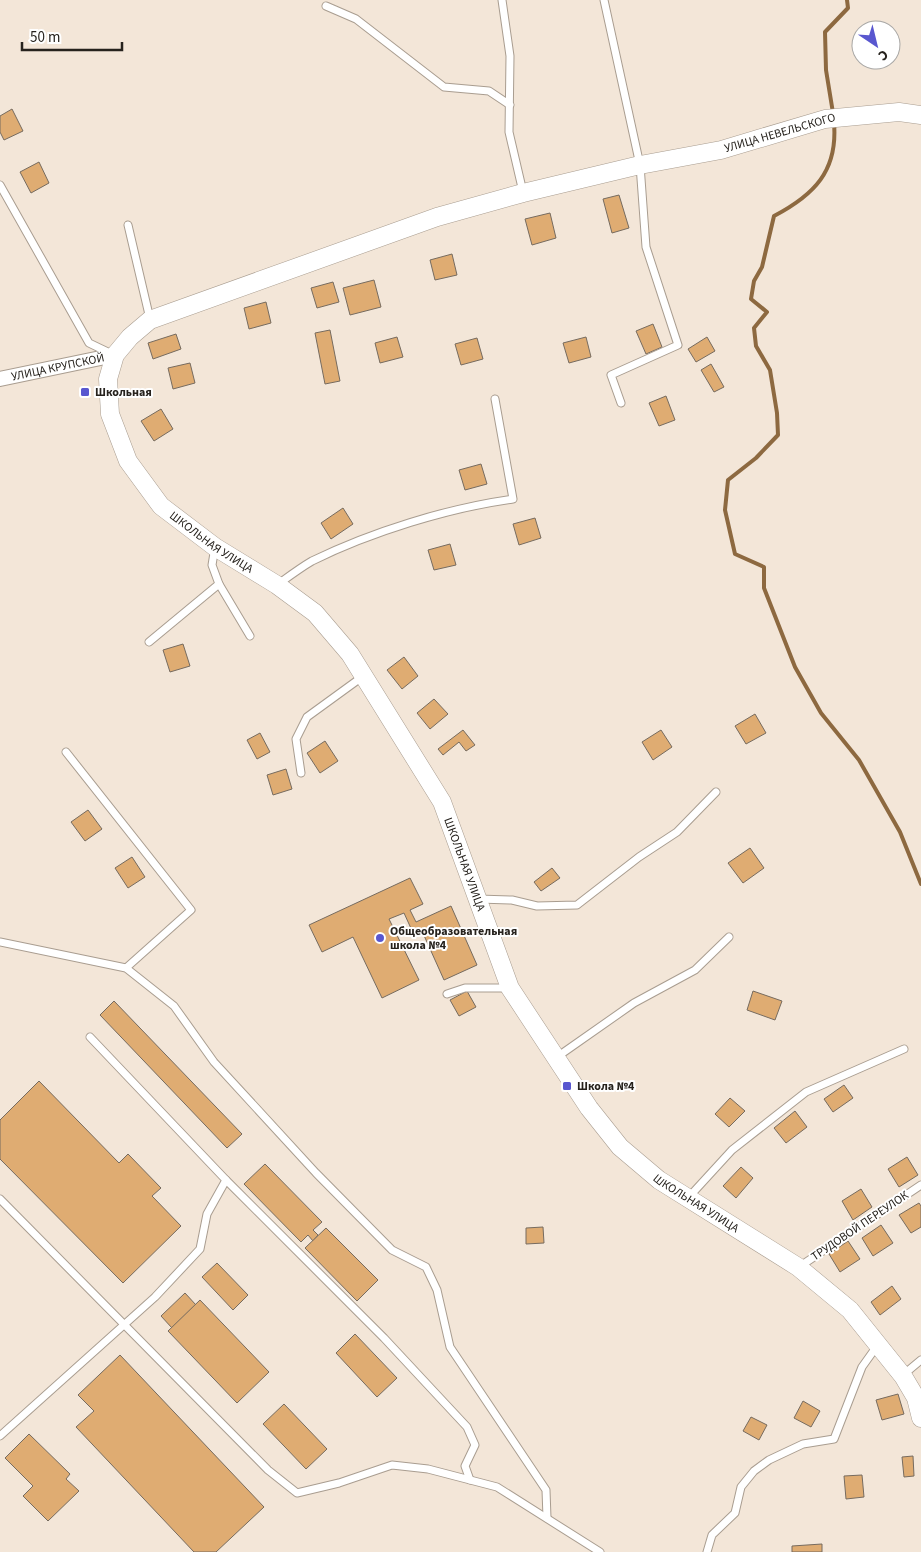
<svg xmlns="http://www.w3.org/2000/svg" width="921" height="1552" font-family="'Source Sans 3',sans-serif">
  <rect width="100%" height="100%" fill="#f3e6d8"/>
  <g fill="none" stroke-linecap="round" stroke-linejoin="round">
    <!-- stream -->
    <g stroke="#8d6940" stroke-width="4">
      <path d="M833,113L826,70L825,32L848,8L847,0"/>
      <path d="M834,123C838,171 814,195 774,216L762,267L754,281L751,299L767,312L754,328L756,346L770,370L777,413L778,435L756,458L728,480L725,510L735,554L764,567V588L795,667L821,713L859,760L900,832L921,884"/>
    </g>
  </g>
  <!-- building -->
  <g fill="#dfac72" stroke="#766b5f">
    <path d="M12,109L23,131L4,140L0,132V116Z"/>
    <path d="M39,162L49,183L31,193L20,172Z"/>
    <path d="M619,195L629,228L612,233L603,199Z"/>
    <path d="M550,213L556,238L532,245L525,219Z"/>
    <path d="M452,254L457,275L435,280L430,260Z"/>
    <path d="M374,280L381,307L350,315L343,288Z"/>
    <path d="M333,282L339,302L317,308L311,288Z"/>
    <path d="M266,302L271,323L249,329L244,308Z"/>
    <path d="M653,324L662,347L646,354L636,331Z"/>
    <path d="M330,330L340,381L325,384L315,333Z"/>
    <path d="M176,334L181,349L153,359L148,343Z"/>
    <path d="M397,337L403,357L380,363L375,343Z"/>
    <path d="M586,337L591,357L569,363L563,343Z"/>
    <path d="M707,337L715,351L696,362L688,349Z"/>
    <path d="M477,338L483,359L461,365L455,344Z"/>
    <path d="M190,363L195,383L173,389L168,368Z"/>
    <path d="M711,364L724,387L714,392L701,370Z"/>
    <path d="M666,396L675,420L659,426L649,403Z"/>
    <path d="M161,409L173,429L154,441L141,421Z"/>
    <path d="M481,464L487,484L465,490L459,470Z"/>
    <path d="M343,508L353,524L331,539L321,523Z"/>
    <path d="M535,518L541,538L519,545L513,524Z"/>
    <path d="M450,544L456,565L434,570L428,550Z"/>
    <path d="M183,644L190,666L170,672L163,650Z"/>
    <path d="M404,657L418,676L402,689L387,670Z"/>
    <path d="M434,699L448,714L430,729L417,713Z"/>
    <path d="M755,714L766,733L746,744L735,726Z"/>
    <path d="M463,730L475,745L466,751L459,742L443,755L438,749Z"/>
    <path d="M661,730L672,747L653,760L642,742Z"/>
    <path d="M260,733L270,752L257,759L247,740Z"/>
    <path d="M325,741L338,761L320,773L307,753Z"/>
    <path d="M286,769L292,789L273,795L267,775Z"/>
    <path d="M88,810L102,829L85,841L71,822Z"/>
    <path d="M750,848L764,868L743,883L728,863Z"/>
    <path d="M132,857L145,877L128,888L115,868Z"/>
    <path d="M552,868L560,878L541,891L534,882Z"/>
    <path d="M410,878L423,904L410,910L416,922L451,906L477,965L444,980L422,931L414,935L404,913L389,919L419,980L382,998L353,937L322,952L309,925Z"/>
    <path d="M467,991L476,1007L459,1016L450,1000Z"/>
    <path d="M753,991L782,1001L775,1020L747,1010Z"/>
    <path d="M114,1001L242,1134L227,1148L100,1015Z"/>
    <path d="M39,1081L119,1163L128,1154L161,1188L152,1196L181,1226L123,1283L0,1159V1120Z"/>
    <path d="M844,1085L853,1098L833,1112L824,1099Z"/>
    <path d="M730,1098L745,1111L729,1127L715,1114Z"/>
    <path d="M795,1111L807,1127L786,1143L774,1128Z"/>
    <path d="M907,1157L918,1175L899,1187L888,1169Z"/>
    <path d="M265,1164L322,1222L313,1230L318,1235L313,1241L308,1235L301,1242L244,1184Z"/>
    <path d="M741,1167L753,1178L736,1198L723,1186Z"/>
    <path d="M861,1189L872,1207L853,1220L842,1201Z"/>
    <path d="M919,1203L921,1206V1227L911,1233L899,1215Z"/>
    <path d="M881,1225L893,1243L873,1256L862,1238Z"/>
    <path d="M543,1227L544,1243L526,1244V1228Z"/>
    <path d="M326,1228L378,1280L357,1301L305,1248Z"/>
    <path d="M848,1241L860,1259L840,1272L829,1254Z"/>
    <path d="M217,1263L248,1295L233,1310L202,1277Z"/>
    <path d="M892,1286L901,1299L880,1315L871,1302Z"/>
    <path d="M185,1293L196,1305L172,1328L161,1316Z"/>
    <path d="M200,1300L269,1372L237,1403L168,1331Z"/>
    <path d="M355,1334L397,1378L377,1397L336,1353Z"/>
    <path d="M120,1355L264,1507L216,1552H194L76,1427L94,1411L78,1395Z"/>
    <path d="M898,1394L904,1414L882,1420L876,1400Z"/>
    <path d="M803,1401L820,1411L811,1427L794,1418Z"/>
    <path d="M284,1404L327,1449L306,1469L263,1424Z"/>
    <path d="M751,1417L767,1425L759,1440L743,1431Z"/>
    <path d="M29,1434L70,1474L66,1479L79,1491L48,1521L23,1496L33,1486L5,1458Z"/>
    <path d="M913,1456L914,1476L904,1477L902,1457Z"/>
    <path d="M862,1475L864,1497L846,1499L844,1476Z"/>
    <path d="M822,1544V1552H792V1546Z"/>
  </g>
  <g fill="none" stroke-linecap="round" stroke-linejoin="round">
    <defs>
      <g id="service">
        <path d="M502,0L510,56L509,132L523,192"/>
        <path d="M604,0L640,165L646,247L678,345L611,375L621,403"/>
        <path d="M326,6L356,19L444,87L489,91L510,105"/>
        <path d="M0,185L89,343L112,354"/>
        <path d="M128,225L150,319"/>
        <path d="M219,584L250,636"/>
        <path d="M277,585C288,577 300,568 312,561C371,532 448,508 513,499L495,399"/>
        <path d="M149,642L219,584L212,565L215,547"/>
        <path d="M66,752L191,910L126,968"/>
        <path d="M301,773L296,739L307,717L362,677"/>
        <path d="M478,899L512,900L537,906L577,905L639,857L677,832L716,792"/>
        <path d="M0,942L126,968L174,1006L214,1062L316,1173L392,1250L426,1267L437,1290L450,1347L546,1490L547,1518"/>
        <path d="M447,994L465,988H509"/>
        <path d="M557,1057L634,1003L695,970L729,937"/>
        <path d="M226,1180L384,1338L467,1427L475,1445L465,1466L470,1480"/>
        <path d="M688,1198L732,1150L806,1092L904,1049"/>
        <path d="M0,1199L268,1470L297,1493L339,1483L392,1465L428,1469L497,1487L600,1552"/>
        <path d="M799,1267L921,1185"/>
        <path d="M903,1375L921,1360"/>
        <path d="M0,1436L155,1297L200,1249L207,1214L226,1180L90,1037"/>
        <path d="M707,1552L712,1535L735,1513L741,1487L754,1471L769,1460L803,1444L834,1439L862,1367L877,1346"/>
      </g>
      <g id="minor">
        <path id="s1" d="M0,379L115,355"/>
      </g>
      <g id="tertiary">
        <path id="s2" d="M921,115L899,112L825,119L721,150L640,165L523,193L437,217L150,320L130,337L115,355L108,379L110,414L128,461L161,506L215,547L277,585L315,613L350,654L442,802L510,988L589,1108L620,1147L659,1180L798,1267L850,1310L903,1376L916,1398L921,1418"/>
      </g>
    </defs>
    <!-- service casing -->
    <use href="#service" stroke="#a99d90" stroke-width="9"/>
    <!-- minor casing -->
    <use href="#minor" stroke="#a99d90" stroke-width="16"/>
    <!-- tertiary casing -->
    <use href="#tertiary" stroke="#a99d90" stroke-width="19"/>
    <!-- service -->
    <use href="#service" stroke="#fff" stroke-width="7"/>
    <!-- minor -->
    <use href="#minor" stroke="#fff" stroke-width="14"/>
    <!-- tertiary -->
    <use href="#tertiary" stroke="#fff" stroke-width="18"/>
  </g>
  <!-- markers -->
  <g fill="#5957cf" stroke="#fff" stroke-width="2">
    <rect x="80" y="387" width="10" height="10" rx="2.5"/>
    <circle cx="380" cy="938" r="5"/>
    <rect x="562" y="1081" width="10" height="10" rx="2.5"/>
  </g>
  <g text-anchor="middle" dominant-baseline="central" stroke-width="4" stroke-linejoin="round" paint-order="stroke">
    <!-- street labels -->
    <g font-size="12" fill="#26221d" stroke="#fff">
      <text transform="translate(780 133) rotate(-16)">УЛИЦА НЕВЕЛЬСКОГО</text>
      <text stroke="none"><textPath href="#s1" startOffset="59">УЛИЦА КРУПСКОЙ</textPath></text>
      <text stroke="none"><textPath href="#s2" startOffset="1080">ШКОЛЬНАЯ УЛИЦА</textPath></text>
      <text stroke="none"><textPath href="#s2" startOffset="1500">ШКОЛЬНАЯ УЛИЦА</textPath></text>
      <text stroke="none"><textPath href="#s2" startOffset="1920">ШКОЛЬНАЯ УЛИЦА</textPath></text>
      <text transform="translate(860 1226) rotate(-34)">ТРУДОВОЙ ПЕРЕУЛОК</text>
    </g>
    <!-- poi labels -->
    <g font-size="12" font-weight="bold" fill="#26221d" stroke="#fff" text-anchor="start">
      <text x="95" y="392">Школьная</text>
      <text x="390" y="931">Общеобразовательная<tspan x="390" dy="14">школа №4</tspan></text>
      <text x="577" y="1086">Школа №4</text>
    </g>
  </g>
  <!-- north arrow -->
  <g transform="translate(876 45) rotate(145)"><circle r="24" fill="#ffffff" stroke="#a8a7a5"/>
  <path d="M0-4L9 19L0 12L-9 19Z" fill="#5957cf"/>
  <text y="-8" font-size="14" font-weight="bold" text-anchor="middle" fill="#26221d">С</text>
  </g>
  <!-- scale -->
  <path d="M22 42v8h100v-8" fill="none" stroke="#26221d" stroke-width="2.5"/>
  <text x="30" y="42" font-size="15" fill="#26221d" stroke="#ffffff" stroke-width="4" paint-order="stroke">50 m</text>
</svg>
